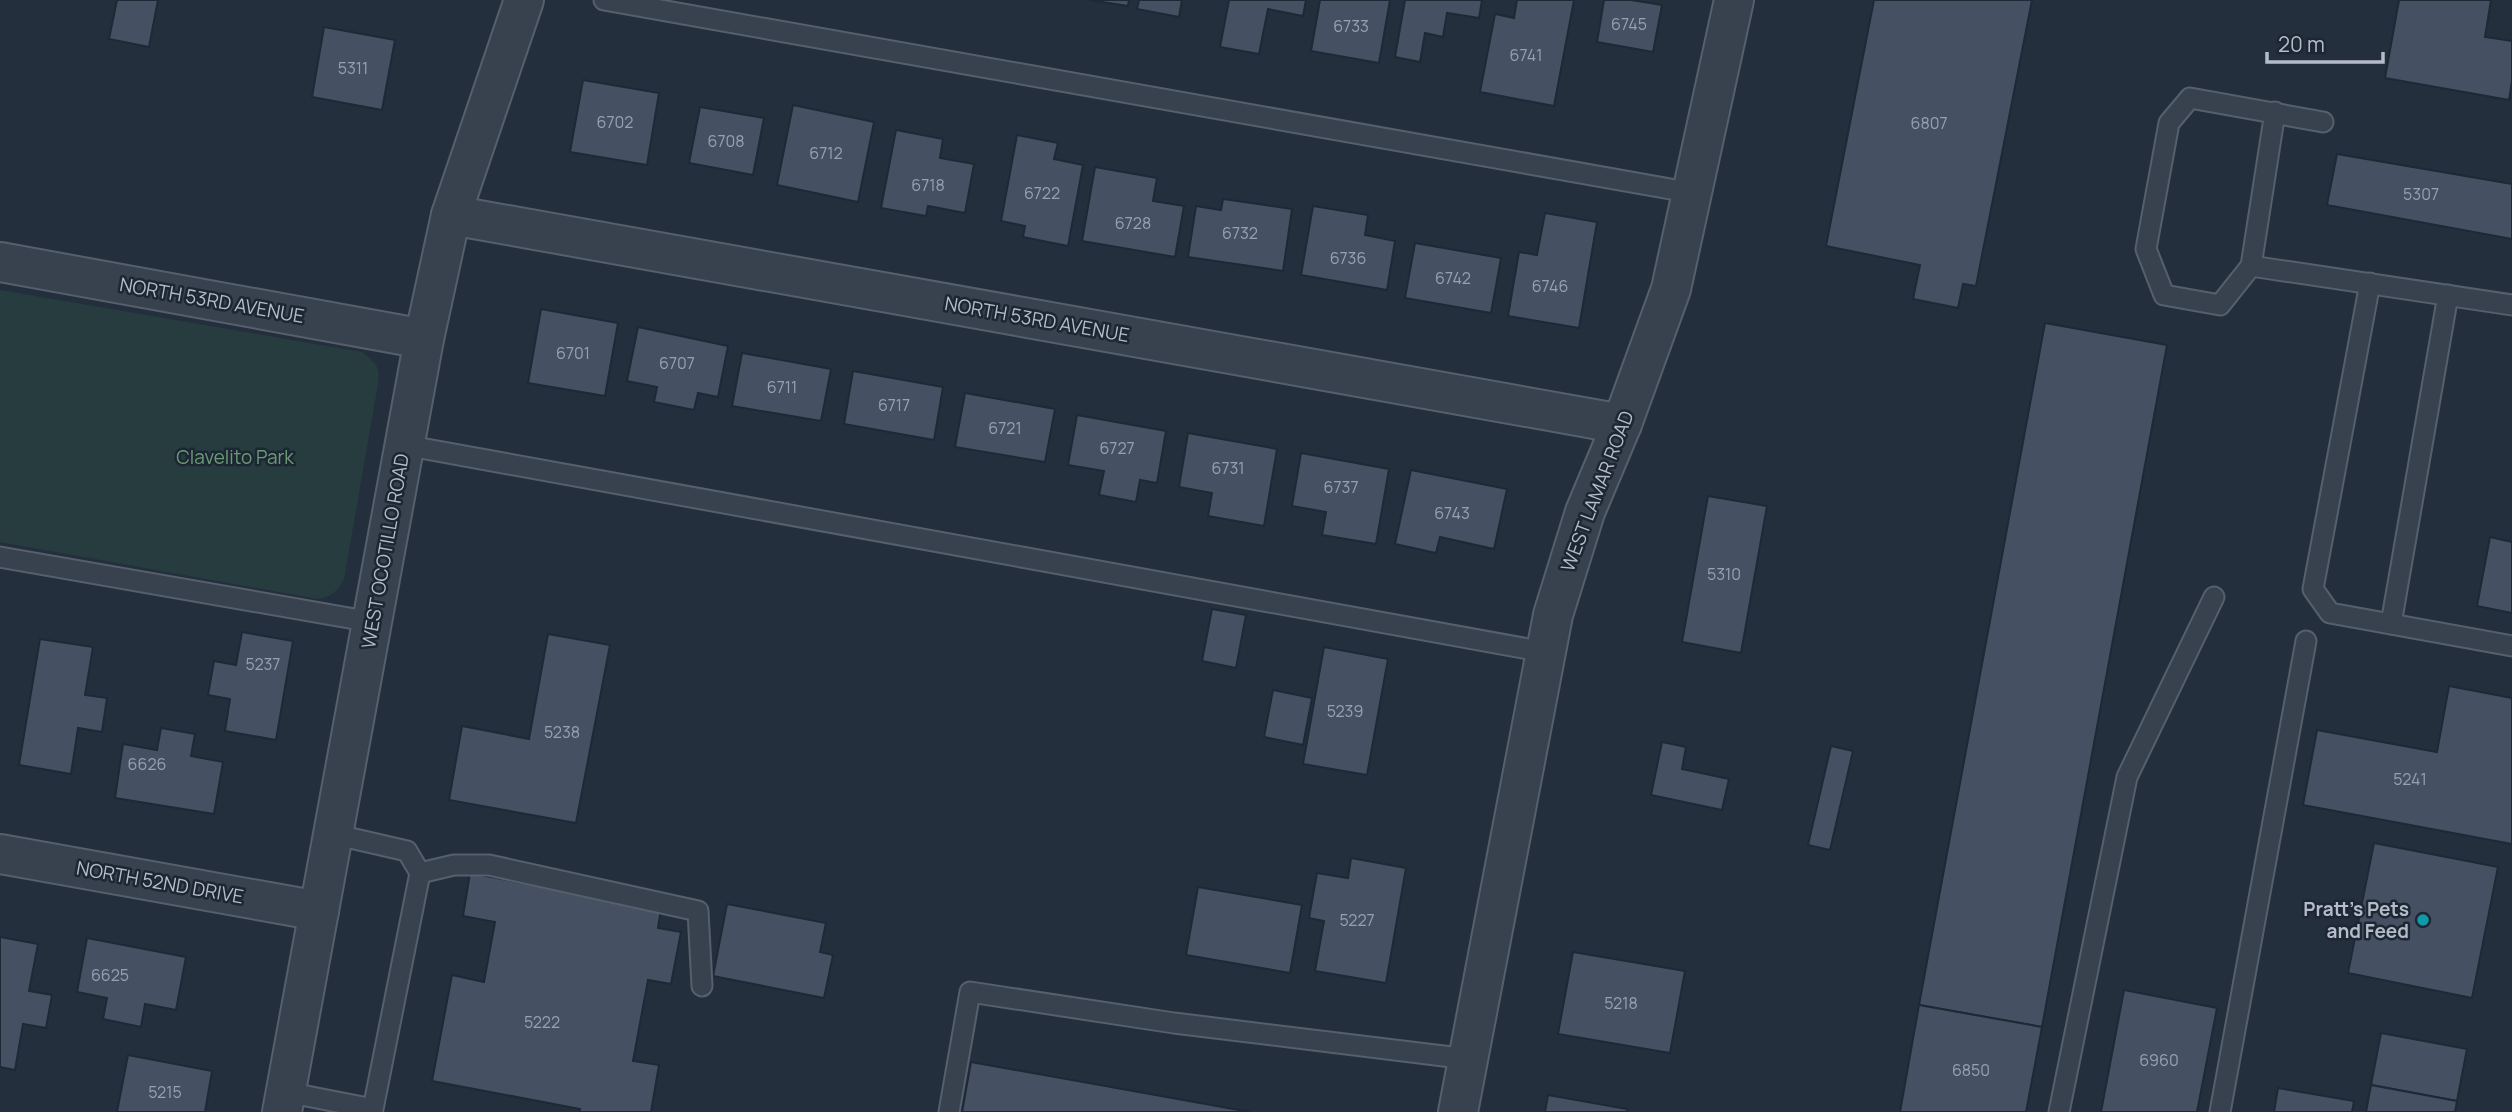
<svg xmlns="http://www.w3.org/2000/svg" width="2512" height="1112" font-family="Manrope,sans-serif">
  <rect width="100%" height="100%" fill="#242f3e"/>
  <!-- green -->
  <path fill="#263c3f" d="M0,290L362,352C380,366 380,368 377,390L344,579C337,592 332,596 318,599L0,542Z"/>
  <!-- building -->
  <g fill="#455162" stroke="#1f2835" stroke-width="2">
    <path d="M117,0H158L149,47L109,39Z"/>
    <path d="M1089,0H1129L1128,6Z"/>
    <path d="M1139,0H1182L1179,17L1137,9Z"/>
    <path d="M1229,0H1306L1303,16L1268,9L1259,54L1220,47Z"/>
    <path d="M1320,0H1390L1379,63L1311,51Z"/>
    <path d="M1405,0H1482L1479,18L1447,13L1443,37L1425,33L1420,62L1395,57Z"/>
    <path d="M1517,0H1574L1554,106L1480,92L1495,14L1514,18Z"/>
    <path d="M1604,0H1631L1662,5L1653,52L1597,42Z"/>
    <path d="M1874,0H2032L1976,286L1963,284L1958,308L1913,299L1920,265L1826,246Z"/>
    <path d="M2399,0H2491L2485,37L2512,41V81L2509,100L2385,78Z"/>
    <path d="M324,27L395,40L382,110L312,97Z"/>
    <path d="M583,80L659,93L647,165L570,152Z"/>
    <path d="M793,105L874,122L858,202L777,185Z"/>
    <path d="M700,107L764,118L753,175L689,163Z"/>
    <path d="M896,130L943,139L940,158L974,164L965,213L928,206L926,216L881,208Z"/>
    <path d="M1017,135L1058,143L1054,159L1083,165L1068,246L1023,237L1025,226L1001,221Z"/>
    <path d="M2337,154L2512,184V239L2327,205Z"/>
    <path d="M1095,167L1157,178L1153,201L1184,206L1175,257L1082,241Z"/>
    <path d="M1223,199L1292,209L1283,271L1188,257L1196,206L1221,210Z"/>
    <path d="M1313,206L1368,215L1365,235L1395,241L1387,290L1301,275Z"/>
    <path d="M1545,213L1597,222L1579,328L1508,316L1519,252L1537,255Z"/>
    <path d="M1415,243L1501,258L1491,313L1405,298Z"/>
    <path d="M541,309L618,323L605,396L528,383Z"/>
    <path d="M2045,323L2167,345L2042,1027L1919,1005Z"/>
    <path d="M638,327L728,346L718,397L698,393L694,410L654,402L657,387L627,381Z"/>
    <path d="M742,353L831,369L821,421L732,406Z"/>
    <path d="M853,371L943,387L934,440L844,424Z"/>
    <path d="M965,393L1055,409L1045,462L955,447Z"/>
    <path d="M1077,415L1166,431L1157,483L1140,480L1136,502L1099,495L1104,471L1068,465Z"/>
    <path d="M1188,433L1277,449L1264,526L1208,516L1212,493L1179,487Z"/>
    <path d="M1301,453L1389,469L1376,544L1322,535L1326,512L1292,506Z"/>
    <path d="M1411,470L1507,489L1494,549L1440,537L1436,553L1395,544Z"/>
    <path d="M1708,496L1767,506L1741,653L1682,642Z"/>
    <path d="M2490,537L2512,542V613L2477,606Z"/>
    <path d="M1212,609L1246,615L1236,668L1202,661Z"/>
    <path d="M242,632L293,641L276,740L225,731L230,699L208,695L214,661L236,665Z"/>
    <path d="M548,634L610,645L576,823L449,800L462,726L529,739Z"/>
    <path d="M40,639L93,647L85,695L107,698L102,732L78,728L71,774L19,765Z"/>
    <path d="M1324,647L1388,659L1367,775L1303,764Z"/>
    <path d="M2449,686L2512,698V844L2303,805L2317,730L2437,752Z"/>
    <path d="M1273,690L1312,698L1303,745L1264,737Z"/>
    <path d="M161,728L195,734L191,756L223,762L214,814L115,798L123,744L157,750Z"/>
    <path d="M1662,742L1686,747L1682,769L1729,779L1722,810L1651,795Z"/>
    <path d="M1831,746L1853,751L1830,850L1808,845Z"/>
    <path d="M2374,843L2498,867L2472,998L2348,973Z"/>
    <path d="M1351,858L1406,868L1386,983L1315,971L1324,921L1309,918L1317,873L1348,878Z"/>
    <path d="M470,873L661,909L658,928L681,932L671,984L648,980L633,1061L659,1065L651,1112H579L580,1109L432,1081L452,975L484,982L495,922L463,916Z"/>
    <path d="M1198,887L1302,905L1290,973L1186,955Z"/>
    <path d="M727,904L826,923L820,952L833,955L824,998L713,976Z"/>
    <path d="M0,937L38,944L29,991L52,995L46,1028L23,1024L15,1070L0,1067Z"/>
    <path d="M87,938L186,957L176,1010L145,1004L141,1027L103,1019L107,998L77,992Z"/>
    <path d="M1573,952L1685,971L1670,1053L1558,1034Z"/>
    <path d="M2124,990L2217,1008L2197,1112H2101Z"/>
    <path d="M1919,1005L2042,1027L2026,1112H1900Z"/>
    <path d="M2381,1033L2467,1049L2457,1101L2371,1085Z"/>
    <path d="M128,1055L212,1071L205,1112H117Z"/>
    <path d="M971,1062L1250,1112H962Z"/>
    <path d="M2371,1085L2457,1101L2455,1112H2366Z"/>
    <path d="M2278,1088L2354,1101L2352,1112H2274Z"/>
    <path d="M1548,1095L1627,1109V1112H1545Z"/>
  </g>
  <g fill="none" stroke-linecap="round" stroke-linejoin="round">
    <defs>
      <g id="lane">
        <path d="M604,0L1693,193"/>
        <path d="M2275,112L2251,266L2220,305L2164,295L2146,249L2169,123L2190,98L2323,122"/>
        <path d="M2251,266L2512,305"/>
        <path d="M2370,283L2313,589L2330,613L2512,646"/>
        <path d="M404,445L1545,652"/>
        <path d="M0,557L372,622"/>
        <path d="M2391,624L2448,295"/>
        <path d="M420,873L454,865H489L698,911L702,986"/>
        <path d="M286,1092L373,1109L420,873L407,851L333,834"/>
        <path d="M949,1112L970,992L1174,1023L1468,1059"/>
        <path d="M2059,1112L2127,777L2214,597"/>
        <path d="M2220,1112L2306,641"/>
      </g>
      <g id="street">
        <path d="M451,215L1622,424"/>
        <path d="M0,262L424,339"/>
        <path d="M0,854L319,911"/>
        <path d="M282,1112L424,339L451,215L524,0"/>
        <path d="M1458,1112L1553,615L1585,512L1622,424L1671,289L1734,0"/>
      </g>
    </defs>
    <!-- lane casing -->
    <use href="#lane" stroke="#565f6c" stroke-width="23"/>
    <!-- street casing -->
    <use href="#street" stroke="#565f6c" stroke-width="42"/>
    <!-- lane -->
    <use href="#lane" stroke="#38414e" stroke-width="19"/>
    <!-- street -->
    <use href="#street" stroke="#38414e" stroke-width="38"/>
  </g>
  <!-- markers -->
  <circle fill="#0f9aa8" stroke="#1d2633" stroke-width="2.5" cx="2423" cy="920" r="7"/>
  <g text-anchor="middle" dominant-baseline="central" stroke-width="5" stroke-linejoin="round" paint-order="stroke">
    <!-- number labels -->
    <g font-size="16" fill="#98a1af">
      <text x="1629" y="24">6745</text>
      <text x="1351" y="26">6733</text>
      <text x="1526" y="55">6741</text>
      <text x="353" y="68">5311</text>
      <text x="615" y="122">6702</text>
      <text x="1929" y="123">6807</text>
      <text x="726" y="141">6708</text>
      <text x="826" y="153">6712</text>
      <text x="928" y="185">6718</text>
      <text x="1042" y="193">6722</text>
      <text x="2421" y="194">5307</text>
      <text x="1133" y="223">6728</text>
      <text x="1240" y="233">6732</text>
      <text x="1348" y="258">6736</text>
      <text x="1453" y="278">6742</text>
      <text x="1550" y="286">6746</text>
      <text x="573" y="353">6701</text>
      <text x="677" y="363">6707</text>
      <text x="782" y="387">6711</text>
      <text x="894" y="405">6717</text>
      <text x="1005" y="428">6721</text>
      <text x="1117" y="448">6727</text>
      <text x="1228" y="468">6731</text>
      <text x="1341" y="487">6737</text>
      <text x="1452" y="513">6743</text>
      <text x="1724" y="574">5310</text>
      <text x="263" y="664">5237</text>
      <text x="1345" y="711">5239</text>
      <text x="562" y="732">5238</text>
      <text x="147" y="764">6626</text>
      <text x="2410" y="779">5241</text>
      <text x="1357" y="920">5227</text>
      <text x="110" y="975">6625</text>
      <text x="1621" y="1003">5218</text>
      <text x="542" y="1022">5222</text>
      <text x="2159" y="1060">6960</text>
      <text x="1971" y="1070">6850</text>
      <text x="165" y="1092">5215</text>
    </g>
    <!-- street labels -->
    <g font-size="19" fill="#b4bcc9" stroke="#1d2633">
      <text transform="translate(212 300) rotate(10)">NORTH 53RD AVENUE</text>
      <text transform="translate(1037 319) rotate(10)">NORTH 53RD AVENUE</text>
      <text transform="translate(1597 491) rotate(-69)">WEST LAMAR ROAD</text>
      <text transform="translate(385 551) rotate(-80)">WEST OCOTILLO ROAD</text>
      <text transform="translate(160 882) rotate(10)">NORTH 52ND DRIVE</text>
    </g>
    <!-- park labels -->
    <g font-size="19" fill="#6b9a76" stroke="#1d2633">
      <text x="235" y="457">Clavelito Park</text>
    </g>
    <!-- poi labels -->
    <g font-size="19" font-weight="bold" fill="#b4bcc9" stroke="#1d2633" text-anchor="end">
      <text x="2409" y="909">Pratt's Pets<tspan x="2409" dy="22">and Feed</tspan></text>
    </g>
  </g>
  <!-- scale -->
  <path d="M2267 52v10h116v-10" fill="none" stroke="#b4bcc9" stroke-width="3.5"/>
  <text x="2278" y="52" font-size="21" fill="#b4bcc9" stroke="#1d2633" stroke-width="5" paint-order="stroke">20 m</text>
</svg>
